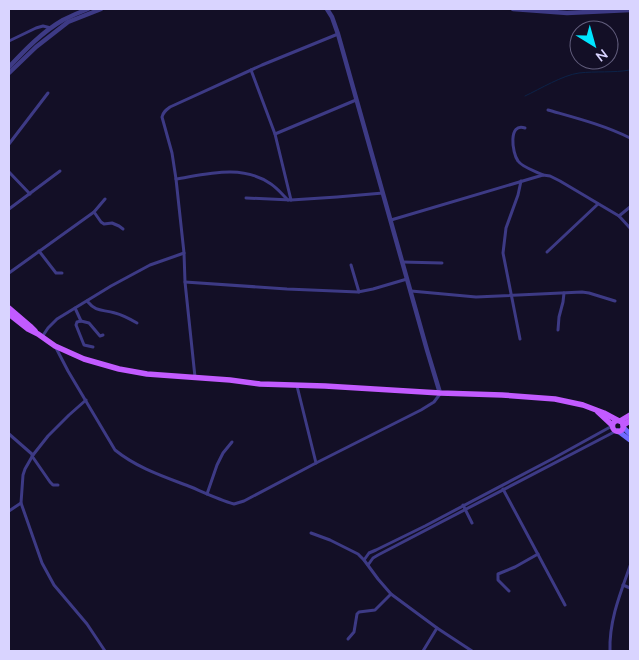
<svg xmlns="http://www.w3.org/2000/svg" width="639" height="660" font-family="Mulish,sans-serif">
  <rect width="100%" height="100%" fill="#130f26"/>
  <g fill="none" stroke-linecap="round" stroke-linejoin="round">
    <!-- stream -->
    <path stroke="#0c2248" stroke-width="1" d="M525,96C540,89 563,75 579,73C596,71 613,73 630,70"/>
    <!-- minor -->
    <g stroke="#3d3a85" stroke-width="3">
      <path d="M9,41L36,28L43,26L51,28"/>
      <path d="M251,70L275,134L291,200"/>
      <path d="M548,110C576,118 604,125 630,138"/>
      <path d="M525,128C508,122 512,153 518,161C523,168 536,171 543,175"/>
      <path d="M275,134L356,100"/>
      <path d="M9,144L48,93"/>
      <path d="M9,172L30,194"/>
      <path d="M176,179C207,174 243,164 271,184C277,188 282,194 288,200"/>
      <path d="M246,198L291,200L337,197L383,193"/>
      <path d="M9,209L60,171"/>
      <path d="M94,212L101,222L104,224L112,223L119,226L123,229"/>
      <path d="M619,216L630,207"/>
      <path d="M391,220L543,175L550,176L560,181L619,216L630,228"/>
      <path d="M39,251L56,273H62"/>
      <path d="M547,252L598,204"/>
      <path d="M402,262L442,263"/>
      <path d="M351,265L359,292"/>
      <path d="M9,273L94,212L105,199"/>
      <path d="M185,282L287,289L358,292L373,289L407,279"/>
      <path d="M411,291L476,297L582,292L589,293L615,301"/>
      <path d="M87,301C97,313 102,309 115,313C123,315 130,319 137,323"/>
      <path d="M75,308L81,321"/>
      <path d="M558,330L559,317L563,302L564,293"/>
      <path d="M42,337L48,328L57,319L111,286L150,265L184,253"/>
      <path d="M520,339L503,253L506,228L518,195L521,181"/>
      <path d="M55,346L68,371L115,450C137,468 165,477 191,487C205,493 220,500 234,504L244,501L316,463L421,410L434,402L440,394"/>
      <path d="M93,347L84,345L76,325L77,322L81,321L89,323L100,336L103,335"/>
      <path d="M195,377L185,282L184,253L176,179L172,153L162,117C163,112 166,110 170,107L262,65L338,34"/>
      <path d="M297,386L316,463"/>
      <path d="M86,400L69,415L48,436L33,455L25,469L23,475L21,503L42,563L54,585L87,624L105,651"/>
      <path d="M9,434L33,455"/>
      <path d="M32,456L50,482L53,485H58"/>
      <path d="M503,489L565,605"/>
      <path d="M207,494L217,465L223,453L232,442"/>
      <path d="M463,505L472,523"/>
      <path d="M9,511L21,503"/>
      <path d="M311,533L330,540L358,554L364,560L378,579L391,594L437,628L472,651"/>
      <path d="M364,560L369,553L376,550L425,526L554,458L612,426"/>
      <path d="M368,565L373,558L378,555L616,431"/>
      <path d="M623,585L630,588"/>
      <path d="M509,591L498,580V574L515,567L538,554"/>
      <path d="M348,639L354,632L357,614L359,612L375,610L391,594"/>
      <path d="M423,651L437,628"/>
      <path d="M610,651C609,621 620,594 630,566"/>
    </g>
    <!-- tertiary -->
    <g stroke="#3d3a85" stroke-width="4.5">
      <path d="M327,9L332,17L338,34L427,350L440,393"/>
      <path d="M513,9L567,13L630,10"/>
      <path d="M9,67C25,50 42,32 63,20C71,16 80,12 88,9"/>
      <path d="M9,73L36,47L68,22L101,9"/>
    </g>
    <!-- secondary -->
    <g stroke="#6f6bff" stroke-width="5">
      <path d="M623,427L630,434"/>
      <path d="M618,431L630,440"/>
    </g>
    <!-- primary -->
    <g stroke="#c25bff" stroke-width="5.5">
      <path d="M9,308L30,326L35,331"/>
      <path d="M9,314L28,329L38,334L55,346L84,359L119,369L147,374L230,380L260,384L325,386L440,393L502,395L555,399L583,405L604,413L617,420"/>
      <path d="M598,412L612,425"/>
      <circle cx="618" cy="426" r="5.5"/>
      <path d="M620,421L630,415"/>
      <path d="M623,425L630,421"/>
    </g>
  </g>
  <!-- border -->
  <rect width="639" height="660" fill="none" stroke="#d9d4ff" stroke-width="20"/>
  <!-- north arrow -->
  <g transform="translate(594 45) rotate(143)"><circle r="24" fill="#130f26" stroke="#625e7d"/>
  <path d="M0-4L9 19L0 12L-9 19Z" fill="#00e5ff"/>
  <text y="-8" font-size="14" font-weight="bold" text-anchor="middle" fill="#d9d4ff">N</text>
  </g>
</svg>
